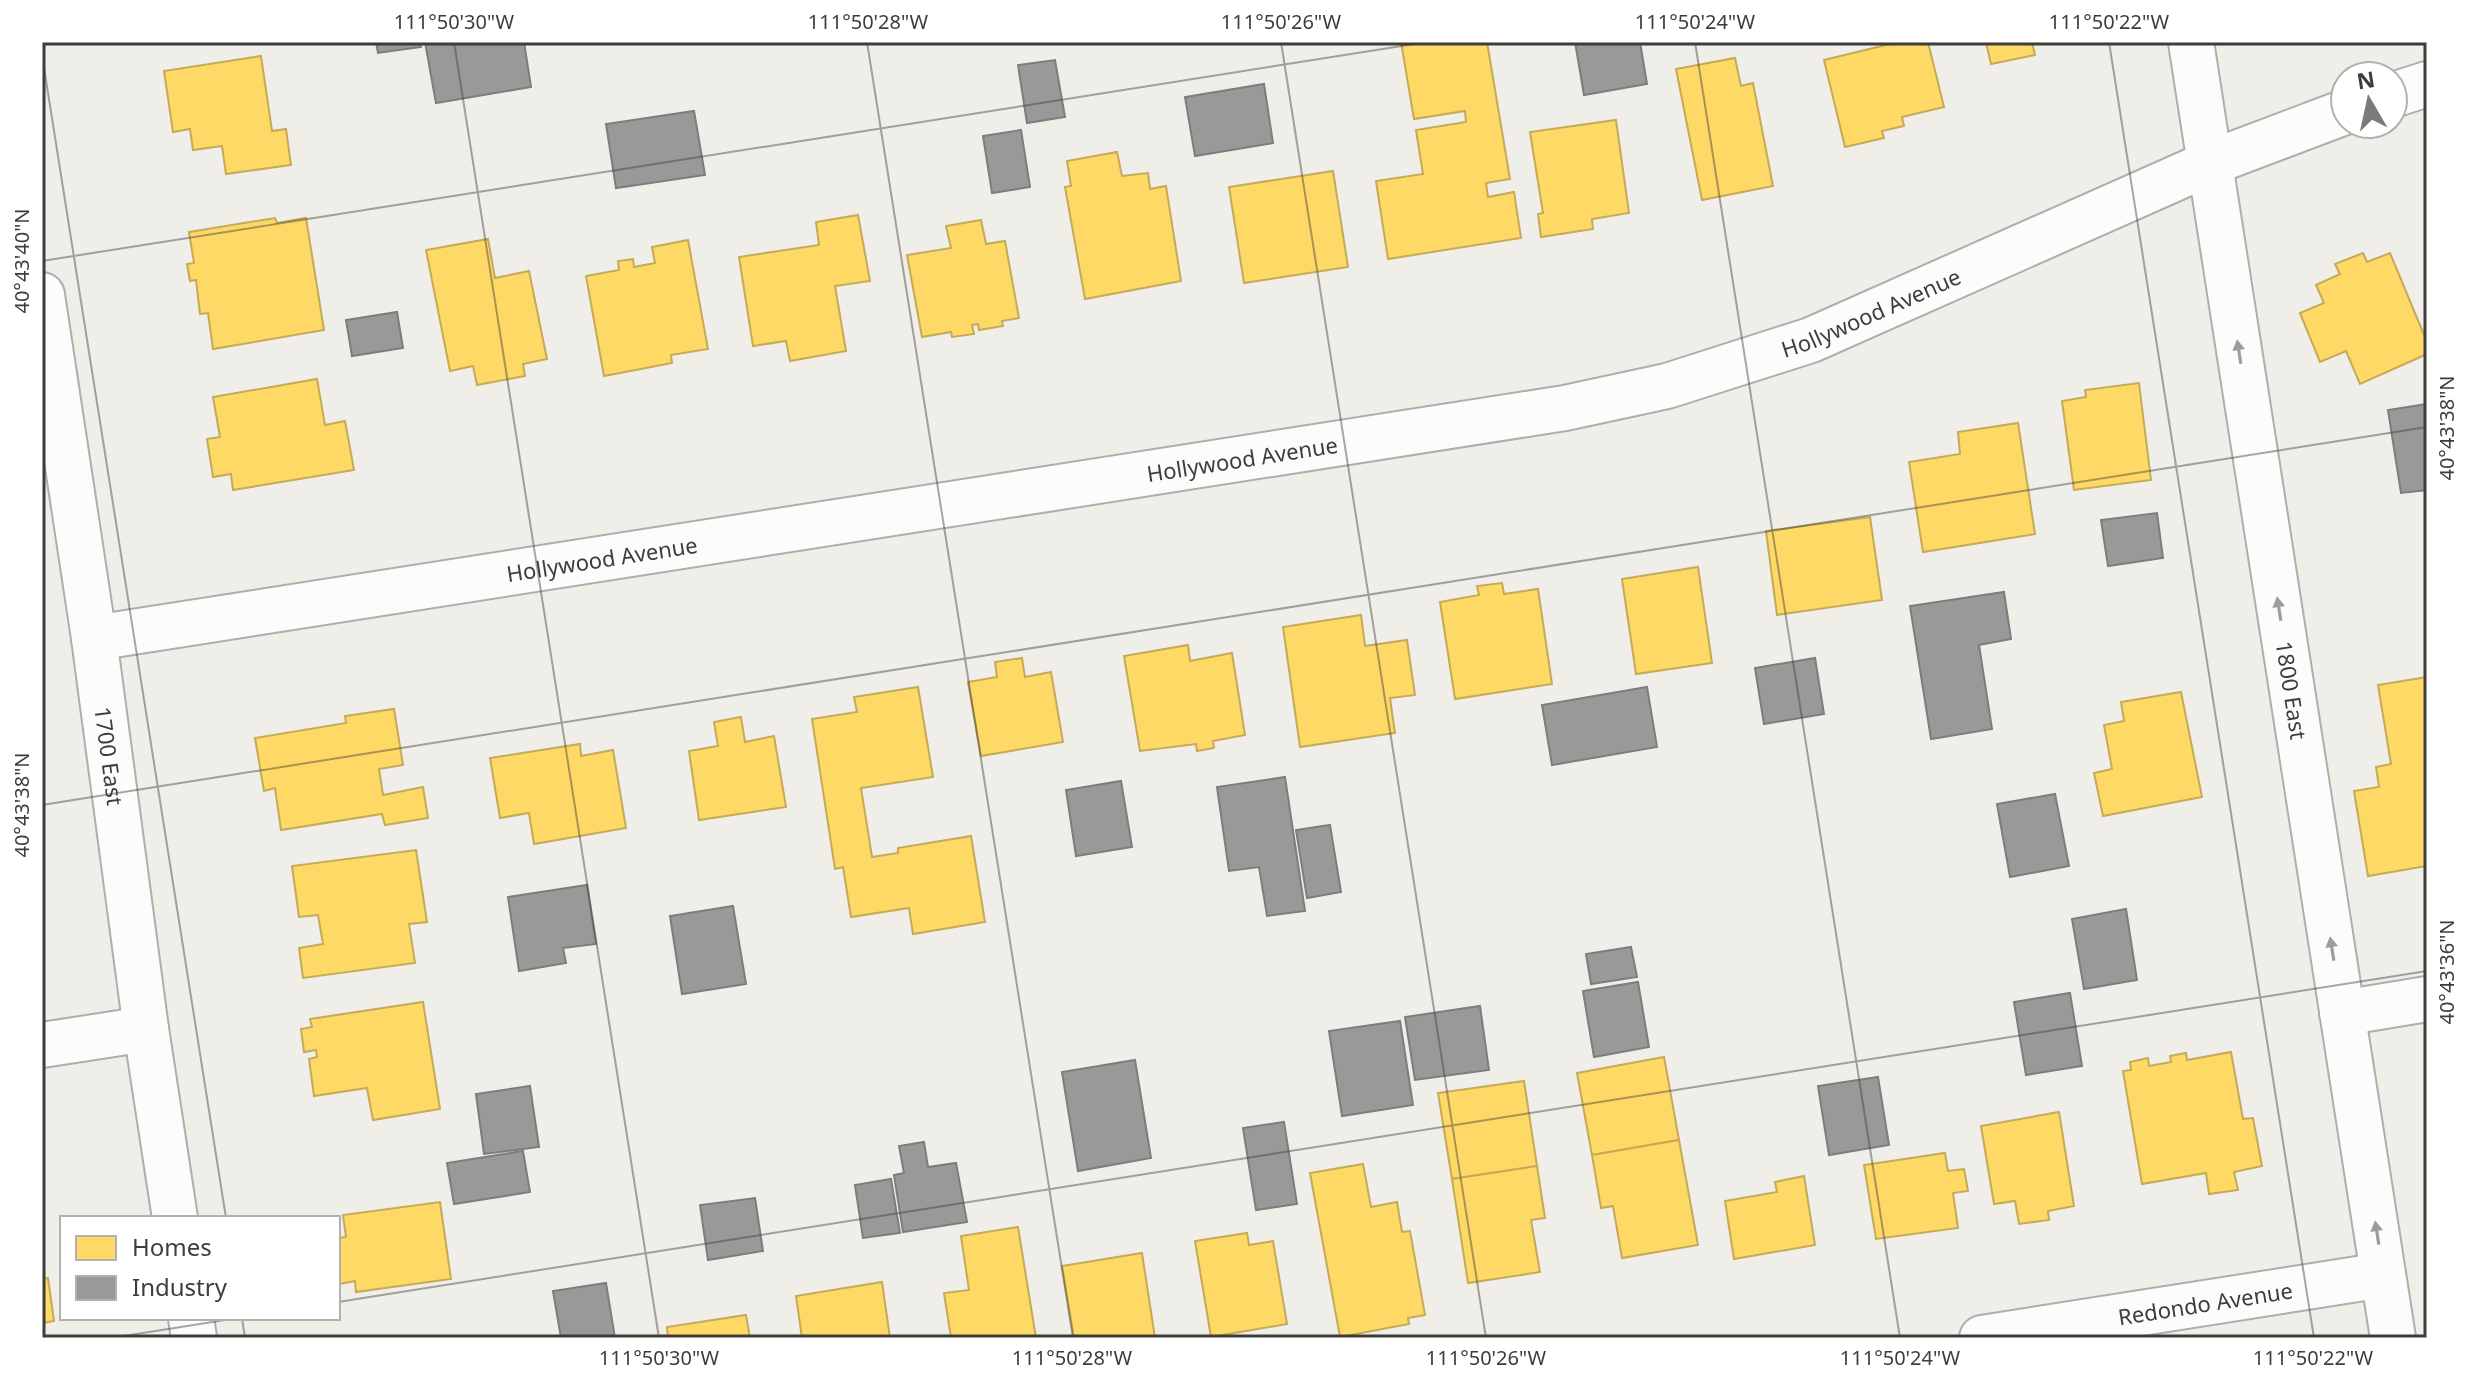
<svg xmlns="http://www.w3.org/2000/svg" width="2469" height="1380" font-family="'Noto Sans',sans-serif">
  <rect width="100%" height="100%" fill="#f0eee9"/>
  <!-- homes -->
  <g fill="#ffd966" stroke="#c5aa58" stroke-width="2">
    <path d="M1401,42H1487L1510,179L1486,183L1488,197L1514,192L1521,238L1388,259L1376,181L1423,174L1416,130L1466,122L1465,111L1414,119Z"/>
    <path d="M1898,42H1928L1944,107L1902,117L1904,126L1882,131L1884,138L1845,147L1824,60Z"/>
    <path d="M1986,42H2032L2035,55L1991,64Z"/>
    <path d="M261,56L272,131L286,129L291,165L226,174L222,146L193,150L190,129L173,132L164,71Z"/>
    <path d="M1735,58L1741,86L1753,83L1773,186L1702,200L1676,69Z"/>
    <path d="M1616,120L1629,213L1592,219L1593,229L1541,237L1538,214L1543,213L1530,132Z"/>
    <path d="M1117,152L1122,176L1148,173L1150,189L1166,186L1181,281L1085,299L1065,187L1071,186L1067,161Z"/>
    <path d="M1333,171L1348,267L1244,283L1229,187Z"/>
    <path d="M858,215L870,281L835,286L846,351L790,361L786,341L753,346L739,257L819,245L816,222Z"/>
    <path d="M275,218L277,223L306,218L324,330L213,349L208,313L200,314L196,280L190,281L187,264L194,263L189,232Z"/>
    <path d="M981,220L986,244L1005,241L1019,318L1002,321L1003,326L979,330L978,324L972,325L974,334L952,337L951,332L922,337L907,255L951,248L946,226Z"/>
    <path d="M488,239L495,278L529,271L547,359L523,364L525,376L477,385L473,366L450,371L426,250Z"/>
    <path d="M688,240L708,349L671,355L672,363L604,376L586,276L619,270L618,261L633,259L634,267L655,263L652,247Z"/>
    <path d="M2363,253L2367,262L2390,253L2427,342V354L2360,384L2346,351L2320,362L2300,313L2324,303L2316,285L2340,274L2335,264Z"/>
    <path d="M317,379L325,425L345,421L354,470L233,490L231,474L213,477L207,439L220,437L213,397Z"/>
    <path d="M2139,383L2151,480L2074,490L2062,401L2086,397L2085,390Z"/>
    <path d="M2018,423L2035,534L1923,552L1909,462L1960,454L1958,432Z"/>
    <path d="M1870,517L1882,600L1777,615L1766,531Z"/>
    <path d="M1698,567L1712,663L1636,674L1622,579Z"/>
    <path d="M1502,583L1504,594L1538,589L1552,684L1455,699L1440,602L1479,595L1477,586Z"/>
    <path d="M1361,615L1365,646L1407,640L1415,695L1390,698L1395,733L1300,747L1283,627Z"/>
    <path d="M1188,645L1190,661L1232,653L1245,735L1213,741L1214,748L1197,751L1196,744L1140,751L1124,656Z"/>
    <path d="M1022,658L1025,677L1051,672L1063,742L981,756L968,682L997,677L995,662Z"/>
    <path d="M2427,677V866L2368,876L2354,791L2379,787L2376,767L2391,764L2378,685Z"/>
    <path d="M918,687L933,777L861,788L872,857L898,853V848L971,836L985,922L913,934L909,908L851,917L843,867L835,869L812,719L857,712L854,697Z"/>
    <path d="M2181,692L2202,797L2103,816L2094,773L2112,769L2104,725L2124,721L2121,702Z"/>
    <path d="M394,709L403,765L379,769L383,795L423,787L428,818L385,825L382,814L281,830L275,788L264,791L255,738L346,723L345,716Z"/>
    <path d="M741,717L745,742L774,736L786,807L699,820L689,751L718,746L714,722Z"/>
    <path d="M580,744L581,756L613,750L626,828L534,844L529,813L500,818L490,758Z"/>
    <path d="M416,850L427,922L409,924L415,963L303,978L299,948L323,944L318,915L299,917L292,866Z"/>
    <path d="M423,1002L440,1109L373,1120L367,1088L314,1096L309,1059L317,1057L316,1050L304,1052L301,1029L312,1027L310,1019Z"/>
    <path d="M2231,1052L2243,1119L2253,1118L2262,1166L2234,1172L2238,1190L2209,1194L2206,1173L2142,1184L2123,1071L2131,1070L2130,1062L2148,1058L2149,1066L2171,1062L2170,1056L2186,1053L2187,1060Z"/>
    <path d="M1664,1057L1679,1140L1592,1155L1577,1073Z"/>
    <path d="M1524,1081L1537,1166L1452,1179L1438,1093Z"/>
    <path d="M2059,1112L2074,1206L2048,1211L2049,1220L2019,1224L2015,1201L1994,1204L1981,1126Z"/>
    <path d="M1679,1140L1698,1245L1622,1258L1613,1206L1601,1208L1592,1155Z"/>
    <path d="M1945,1153L1948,1171L1964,1169L1968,1191L1953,1193L1958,1228L1876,1239L1864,1165Z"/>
    <path d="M1363,1164L1371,1207L1397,1202L1402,1232L1410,1231L1425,1315L1408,1318L1409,1324L1340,1337L1310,1173Z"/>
    <path d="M1537,1166L1545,1218L1531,1220L1540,1272L1468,1283L1452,1179Z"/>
    <path d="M1804,1176L1815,1245L1734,1259L1725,1201L1777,1192L1775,1182Z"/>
    <path d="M440,1202L451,1279L356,1292L355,1281L339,1284L338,1238L346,1237L343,1215Z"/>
    <path d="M1018,1227L1036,1338H951L944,1293L969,1290L961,1236Z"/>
    <path d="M1247,1233L1249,1245L1273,1241L1287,1324L1211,1337L1195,1241Z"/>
    <path d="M1142,1253L1155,1338H1074L1062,1266Z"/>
    <path d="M48,1278L54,1321L42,1323V1279Z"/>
    <path d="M882,1282L890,1338H802L796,1296Z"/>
    <path d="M746,1315L750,1338H668L667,1327Z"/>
  </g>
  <!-- industry -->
  <g fill="#999" stroke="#7e7d7c" stroke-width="2">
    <path d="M376,42H420L421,47L378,53Z"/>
    <path d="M425,42H524L531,87L436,103Z"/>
    <path d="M1575,42H1640L1647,84L1584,95Z"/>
    <path d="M1055,60L1065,117L1027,123L1018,65Z"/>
    <path d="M1264,84L1273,143L1195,156L1185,97Z"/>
    <path d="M694,111L705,175L616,188L606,124Z"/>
    <path d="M1021,130L1030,187L992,193L983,136Z"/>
    <path d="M397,312L403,348L352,356L346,320Z"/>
    <path d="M2427,404V490L2401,493L2388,410Z"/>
    <path d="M2157,513L2163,558L2108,566L2101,520Z"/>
    <path d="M2004,592L2011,639L1979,645L1992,729L1931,739L1910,606Z"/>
    <path d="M1815,658L1824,714L1764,724L1755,668Z"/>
    <path d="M1647,687L1657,747L1552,765L1542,705Z"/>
    <path d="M1285,777L1305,911L1267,916L1259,867L1229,871L1217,787Z"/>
    <path d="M1121,781L1132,847L1076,856L1066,790Z"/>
    <path d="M2055,794L2069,866L2010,877L1997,804Z"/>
    <path d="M1330,825L1341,892L1307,898L1296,830Z"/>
    <path d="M587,885L596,944L563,948L566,963L519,971L508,897Z"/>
    <path d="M733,906L746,984L682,994L670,916Z"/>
    <path d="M2126,909L2137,980L2084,989L2072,919Z"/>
    <path d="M1631,947L1637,977L1591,984L1586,954Z"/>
    <path d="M1638,982L1649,1047L1594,1057L1583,991Z"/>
    <path d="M2070,993L2082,1066L2026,1075L2014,1002Z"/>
    <path d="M1480,1006L1489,1070L1415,1080L1405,1017Z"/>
    <path d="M1400,1021L1413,1105L1342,1116L1329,1031Z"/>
    <path d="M1135,1060L1151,1158L1078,1171L1062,1072Z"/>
    <path d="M1878,1077L1889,1145L1829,1155L1818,1086Z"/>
    <path d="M530,1086L539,1147L484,1154L476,1094Z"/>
    <path d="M1284,1122L1297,1204L1256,1210L1243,1128Z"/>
    <path d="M924,1142L928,1167L956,1163L967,1222L903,1232L894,1175L904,1173L899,1146Z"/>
    <path d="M523,1151L530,1192L454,1204L447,1163Z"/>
    <path d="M891,1179L900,1233L863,1238L855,1185Z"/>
    <path d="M755,1198L763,1251L708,1260L700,1205Z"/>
    <path d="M606,1283L615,1338H561L553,1291Z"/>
  </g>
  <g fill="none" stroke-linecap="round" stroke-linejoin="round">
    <defs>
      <g id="street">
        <path id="s1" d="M2191,42L2393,1338"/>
        <path d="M2393,95L2427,84"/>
        <path id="s2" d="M94,638L1565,408L1667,386L1811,340L2210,163L2345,112"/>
        <path d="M2342,1013L2427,999"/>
        <path d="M42,1045L146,1029"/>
        <path id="s3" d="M1982,1338L2383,1275"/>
      </g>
      <g id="secondary">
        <path id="s4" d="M42,295L94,638L146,1029L175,1218"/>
        <path d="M191,1318L194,1338"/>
      </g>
    </defs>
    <!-- street casing -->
    <use href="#street" stroke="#afaeaa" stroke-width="48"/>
    <!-- secondary casing -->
    <use href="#secondary" stroke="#afaeaa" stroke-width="48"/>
    <!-- street -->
    <use href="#street" stroke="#fdfcfc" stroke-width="44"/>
    <!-- secondary -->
    <use href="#secondary" stroke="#fdfcfc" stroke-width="44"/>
  </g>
  <!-- one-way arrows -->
  <defs><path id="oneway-solid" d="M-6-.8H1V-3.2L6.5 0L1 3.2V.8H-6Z" transform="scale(2)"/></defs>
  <g fill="#9e9c9a">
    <use href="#oneway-solid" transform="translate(2239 352) rotate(-99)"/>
    <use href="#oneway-solid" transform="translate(2279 609) rotate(-99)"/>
    <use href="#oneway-solid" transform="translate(2332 949) rotate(-99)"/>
    <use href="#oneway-solid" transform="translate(2377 1233) rotate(-99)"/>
  </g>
  <!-- ticks -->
  <path fill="none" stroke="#3e3d39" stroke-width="2" stroke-opacity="0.45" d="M454,42L659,1338M867,42L1073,1338M1281,42L1486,1338M1695,42L1900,1338M2109,42L2314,1338M42,55L226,1218M42,261L1427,42M42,805L2427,427M338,1302L2427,971M242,1318L245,1338M111,1338L238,1318"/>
  <g text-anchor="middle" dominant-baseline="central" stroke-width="8" stroke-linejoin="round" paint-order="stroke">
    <!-- street labels -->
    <g font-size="22" fill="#3e3d39" stroke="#fff">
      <text stroke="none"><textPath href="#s2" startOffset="1810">Hollywood Avenue</textPath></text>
      <text stroke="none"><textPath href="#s2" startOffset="1162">Hollywood Avenue</textPath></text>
      <text stroke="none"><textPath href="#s2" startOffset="514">Hollywood Avenue</textPath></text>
      <text stroke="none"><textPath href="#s1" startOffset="656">1800 East</textPath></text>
      <text stroke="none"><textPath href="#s4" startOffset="466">1700 East</textPath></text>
      <text stroke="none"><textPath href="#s3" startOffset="226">Redondo Avenue</textPath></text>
    </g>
  </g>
  <!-- border -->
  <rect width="2469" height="1380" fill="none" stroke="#ffffff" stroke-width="88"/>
  <!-- legend -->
  <rect x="60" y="1216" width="280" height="104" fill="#ffffff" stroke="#b2b1b0" stroke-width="2"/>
  <rect x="76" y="1236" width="40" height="24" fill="#ffd966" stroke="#b2b1b0" stroke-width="2"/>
  <text x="132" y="1256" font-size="24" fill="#3e3d39">Homes</text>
  <rect x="76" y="1276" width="40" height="24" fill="#999999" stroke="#b2b1b0" stroke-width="2"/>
  <text x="132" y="1296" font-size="24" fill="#3e3d39">Industry</text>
  <!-- north arrow -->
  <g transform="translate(2369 100) rotate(351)"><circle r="38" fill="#ffffff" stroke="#b2b1b0" stroke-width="2"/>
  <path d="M0-6L14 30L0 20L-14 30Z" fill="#7c7b77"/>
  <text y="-12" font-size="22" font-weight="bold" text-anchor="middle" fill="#3e3d39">N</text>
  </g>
  <rect x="44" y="44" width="2381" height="1292" fill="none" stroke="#3e3d39" stroke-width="3"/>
  <g font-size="20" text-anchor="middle" fill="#3e3d39">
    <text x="454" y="29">111°50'30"W</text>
    <text x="868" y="29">111°50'28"W</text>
    <text x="1281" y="29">111°50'26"W</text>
    <text x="1695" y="29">111°50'24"W</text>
    <text x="2109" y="29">111°50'22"W</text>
    <text transform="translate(22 261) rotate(-90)" y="7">40°43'40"N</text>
    <text transform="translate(2447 428) rotate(-90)" y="7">40°43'38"N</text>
    <text transform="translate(22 805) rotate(-90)" y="7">40°43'38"N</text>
    <text transform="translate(2447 972) rotate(-90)" y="7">40°43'36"N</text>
    <text x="659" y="1365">111°50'30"W</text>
    <text x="1072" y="1365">111°50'28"W</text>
    <text x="1486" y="1365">111°50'26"W</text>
    <text x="1900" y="1365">111°50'24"W</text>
    <text x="2313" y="1365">111°50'22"W</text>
  </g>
</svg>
